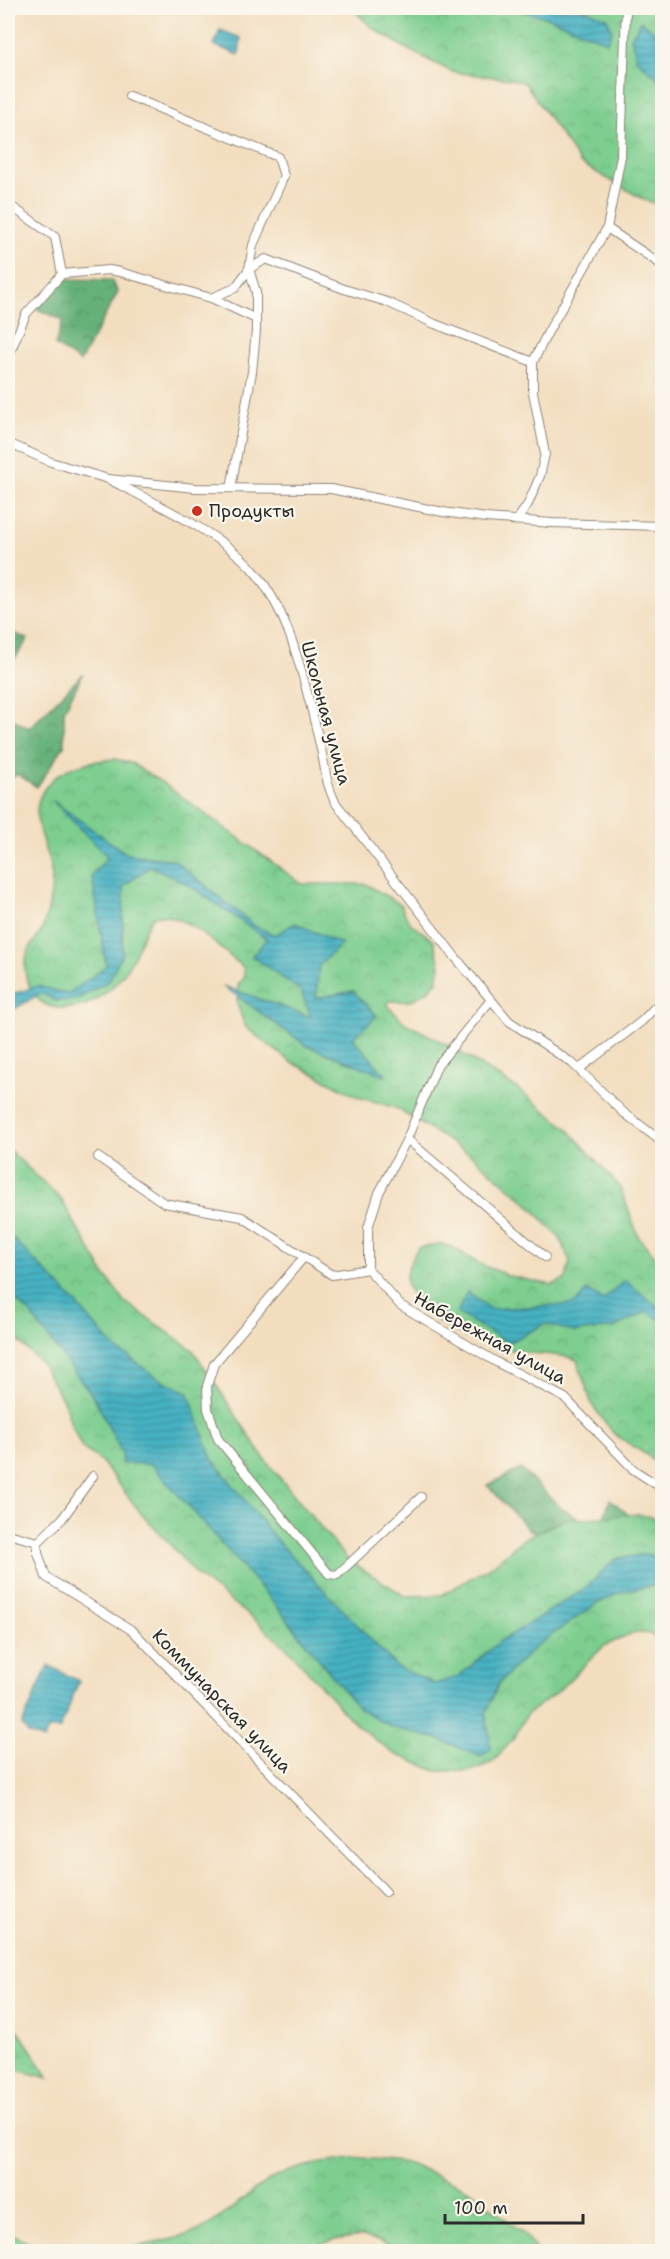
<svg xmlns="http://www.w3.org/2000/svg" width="670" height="2259" font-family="'Shantell Sans',sans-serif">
  <defs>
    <pattern id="forest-crowns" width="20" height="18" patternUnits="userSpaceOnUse" patternTransform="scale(1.5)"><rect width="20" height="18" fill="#66b17a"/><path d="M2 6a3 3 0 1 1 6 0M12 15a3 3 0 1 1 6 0" fill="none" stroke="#549064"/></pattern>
    <pattern id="wetland-marsh" width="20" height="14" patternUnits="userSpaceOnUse" patternTransform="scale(1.5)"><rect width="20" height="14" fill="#7dce8f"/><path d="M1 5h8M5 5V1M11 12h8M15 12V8" fill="none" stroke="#6cb17c"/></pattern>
    <pattern id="park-crowns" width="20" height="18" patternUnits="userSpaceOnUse" patternTransform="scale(1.5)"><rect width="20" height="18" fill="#7dce8f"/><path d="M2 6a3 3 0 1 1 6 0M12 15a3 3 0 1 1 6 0" fill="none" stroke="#6cb17c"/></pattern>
    <pattern id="water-rules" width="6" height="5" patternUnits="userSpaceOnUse" patternTransform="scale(1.5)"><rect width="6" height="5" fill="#45b1c2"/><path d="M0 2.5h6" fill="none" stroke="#3a909e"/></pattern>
  </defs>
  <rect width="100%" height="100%" fill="#fbf7ec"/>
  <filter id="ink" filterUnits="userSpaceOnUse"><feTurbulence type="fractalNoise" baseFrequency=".0167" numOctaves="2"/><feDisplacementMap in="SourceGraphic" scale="12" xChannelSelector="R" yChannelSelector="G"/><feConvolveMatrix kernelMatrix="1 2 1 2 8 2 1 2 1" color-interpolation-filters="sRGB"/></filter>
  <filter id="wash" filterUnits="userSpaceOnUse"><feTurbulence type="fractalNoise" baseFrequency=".008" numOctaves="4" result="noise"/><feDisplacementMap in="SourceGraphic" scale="24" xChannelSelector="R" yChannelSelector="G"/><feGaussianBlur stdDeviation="1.35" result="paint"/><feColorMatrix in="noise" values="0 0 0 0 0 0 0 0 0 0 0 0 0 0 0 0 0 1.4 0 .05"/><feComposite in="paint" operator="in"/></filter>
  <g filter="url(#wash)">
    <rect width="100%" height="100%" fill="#f3dec0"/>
    <!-- forest -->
    <g fill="url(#forest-crowns)" stroke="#486e52" stroke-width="1.5">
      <path d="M62,279L111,280L118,292L80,362L55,345L63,320L37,309Z"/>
      <path d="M8,631L28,639L8,668Z"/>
      <path d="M83,674L64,711V746L37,787L17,774L8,782V709L12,719L29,728Z"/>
      <path d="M521,1469L562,1509L600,1530L610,1499L651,1534L582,1555L528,1529L487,1485Z"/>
    </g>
    <!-- wetland -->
    <path fill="url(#wetland-marsh)" stroke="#547c5d" stroke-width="1.5" d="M8,2014L49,2078L8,2068Z"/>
    <!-- park -->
    <g fill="url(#park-crowns)" stroke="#547c5d" stroke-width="1.5">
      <path d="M352,8H662V206L643,199L580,163L525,83L511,79L452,72L409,50L371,27Z"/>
      <path d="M115,759L131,763L163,783L302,884H366L400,904L409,922L434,941L440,966L437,981L427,992L410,1001H389L388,1003L389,1007L405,1023L450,1046L518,1089L567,1128L620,1187L639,1238L662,1264V1465L614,1434L592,1405L577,1360C565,1354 546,1355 532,1353C493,1348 450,1337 423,1308C400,1284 402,1276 418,1248L441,1244L452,1247L480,1264L509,1276L552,1285L566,1279L570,1261L559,1237L528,1204L474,1157L396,1108L358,1097L290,1061L250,1031L244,1024L237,1003L238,985L244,976V968C223,951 182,909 154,916C143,928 140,946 132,960C117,989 87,1015 52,1007C32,1002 20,973 27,955C30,944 39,937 43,927C48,913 51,897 52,883C53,852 25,821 43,791C58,766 90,761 115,759Z"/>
      <path d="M8,1149L60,1198L105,1275L124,1301L193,1350L266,1461L348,1560L405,1596L442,1595L493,1565L525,1538L563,1520L638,1514L662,1520V1646L651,1634L636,1632L604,1646L557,1692L526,1715L515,1737L493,1762L471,1771H436L393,1753L355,1724L288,1649L255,1620L195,1574L168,1542L143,1516L101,1461L82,1448L71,1424L64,1402L41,1363L8,1331Z"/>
      <path d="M363,2158L409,2163L470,2190L524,2234L537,2251H408L363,2236L339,2239L317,2245L306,2251H115C141,2245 170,2242 195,2232C223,2220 241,2198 266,2182C295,2165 330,2161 363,2158Z"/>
      <path d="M8,2233L25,2240L37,2251H8Z"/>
    </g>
    <!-- water -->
    <g fill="url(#water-rules)" stroke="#386e76" stroke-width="1.5">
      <path d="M509,8H581L607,18L612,31L607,42L549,18Z"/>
      <path d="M641,21L662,38V82L637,60L631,38Z"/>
      <path d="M220,30L241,38L239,55L214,45Z"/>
      <path d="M53,801L127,854L174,860L255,926L275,935L295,923L342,944L319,965L316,998L353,991L377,1016L353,1038L386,1076L307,1046L223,986L311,1017L301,991L252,956L267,939L187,884L151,866L124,886L122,954L109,981L76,1000L56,1001L41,993L16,1008L8,1010V995L38,986L68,994L106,966L92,875L108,857Z"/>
      <path d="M8,1233L77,1304L113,1346L160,1379L188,1392L212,1459L276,1539L397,1667L435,1684L459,1676L499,1642L586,1588L615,1559L647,1554L662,1559V1584L624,1591L598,1603L536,1646L499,1683L486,1713L491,1749L481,1757L438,1739L391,1727L358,1708L269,1597L151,1464L121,1463L122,1454L95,1399L30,1313L8,1294Z"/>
      <path d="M625,1280L662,1310V1321L647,1311L614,1328L574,1332L545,1324L508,1343L457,1313L467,1292L490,1309L575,1304L587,1290L603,1300Z"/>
      <path d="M48,1665L79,1681L60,1729H49L43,1740L28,1734L22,1725Z"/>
    </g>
  </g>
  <g filter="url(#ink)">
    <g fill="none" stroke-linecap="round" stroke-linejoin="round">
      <defs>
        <g id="street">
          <path d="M8,204L55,237L62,274L109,270L120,272L211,298L235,288L249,269L253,245L284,176L278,157L129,96"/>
          <path d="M607,228L662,265"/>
          <path d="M211,298L256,319"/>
          <path d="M8,357L26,314L62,274"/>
          <path d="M8,443L51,462L108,479L195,488L331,489L443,512L486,518L552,523L662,526"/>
          <path d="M108,479C151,501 224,535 254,571C284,606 298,656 309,700C314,718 318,736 322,754C326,773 326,783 335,802L456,958L509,1021L572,1063L623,1112L662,1142"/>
          <path d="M231,488L252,372L256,331V292L249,269L266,259L344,289L387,302L435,324L533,362L548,332L607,228L621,156L626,8"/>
          <path d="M517,520L528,504L540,476L545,454L533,392V362"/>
          <path d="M490,1001L437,1066L407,1139L379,1193L368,1228V1269L400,1305L498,1363L565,1398L634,1470L662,1488"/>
          <path d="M579,1069L642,1021L662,1000"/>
          <path d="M407,1139L545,1257"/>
          <path d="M98,1157L164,1203L242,1217L332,1275L368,1269"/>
          <path d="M304,1257L214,1364L207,1386L208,1409L218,1439L329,1574L337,1575L421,1497"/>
          <path d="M8,1534L38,1542L62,1519L93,1476"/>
          <path d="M38,1542V1553L46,1577L133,1631L386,1892"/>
        </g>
      </defs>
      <!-- street casing -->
      <use href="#street" stroke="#8f8476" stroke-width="10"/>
      <!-- street -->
      <use href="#street" stroke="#fff" stroke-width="8"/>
    </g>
  </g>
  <!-- markers -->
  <circle fill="#c8321e" stroke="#fbf7ec" stroke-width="2" cx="197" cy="511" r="6"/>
  <g text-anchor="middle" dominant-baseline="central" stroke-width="4.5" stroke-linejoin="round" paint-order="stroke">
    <!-- poi labels -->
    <g font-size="18" fill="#2b2b2b" stroke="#fbf7ec" text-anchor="start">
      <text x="209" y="511">Продукты</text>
    </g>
    <!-- street labels -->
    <g font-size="18" fill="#2b2b2b" stroke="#fbf7ec">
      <text transform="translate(326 713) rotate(75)">Школьная улица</text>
      <text transform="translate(490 1338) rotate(29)">Набережная улица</text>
      <text transform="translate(222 1701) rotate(46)">Коммунарская улица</text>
    </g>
  </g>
  <!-- margin -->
  <rect width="670" height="2259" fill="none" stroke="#fbf7ec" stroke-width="30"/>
  <!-- scale -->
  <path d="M445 2214v9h138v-9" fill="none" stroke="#2b2b2b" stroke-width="3"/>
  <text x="454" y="2214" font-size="18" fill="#2b2b2b" stroke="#fbf7ec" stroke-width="4.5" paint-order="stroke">100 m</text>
</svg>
